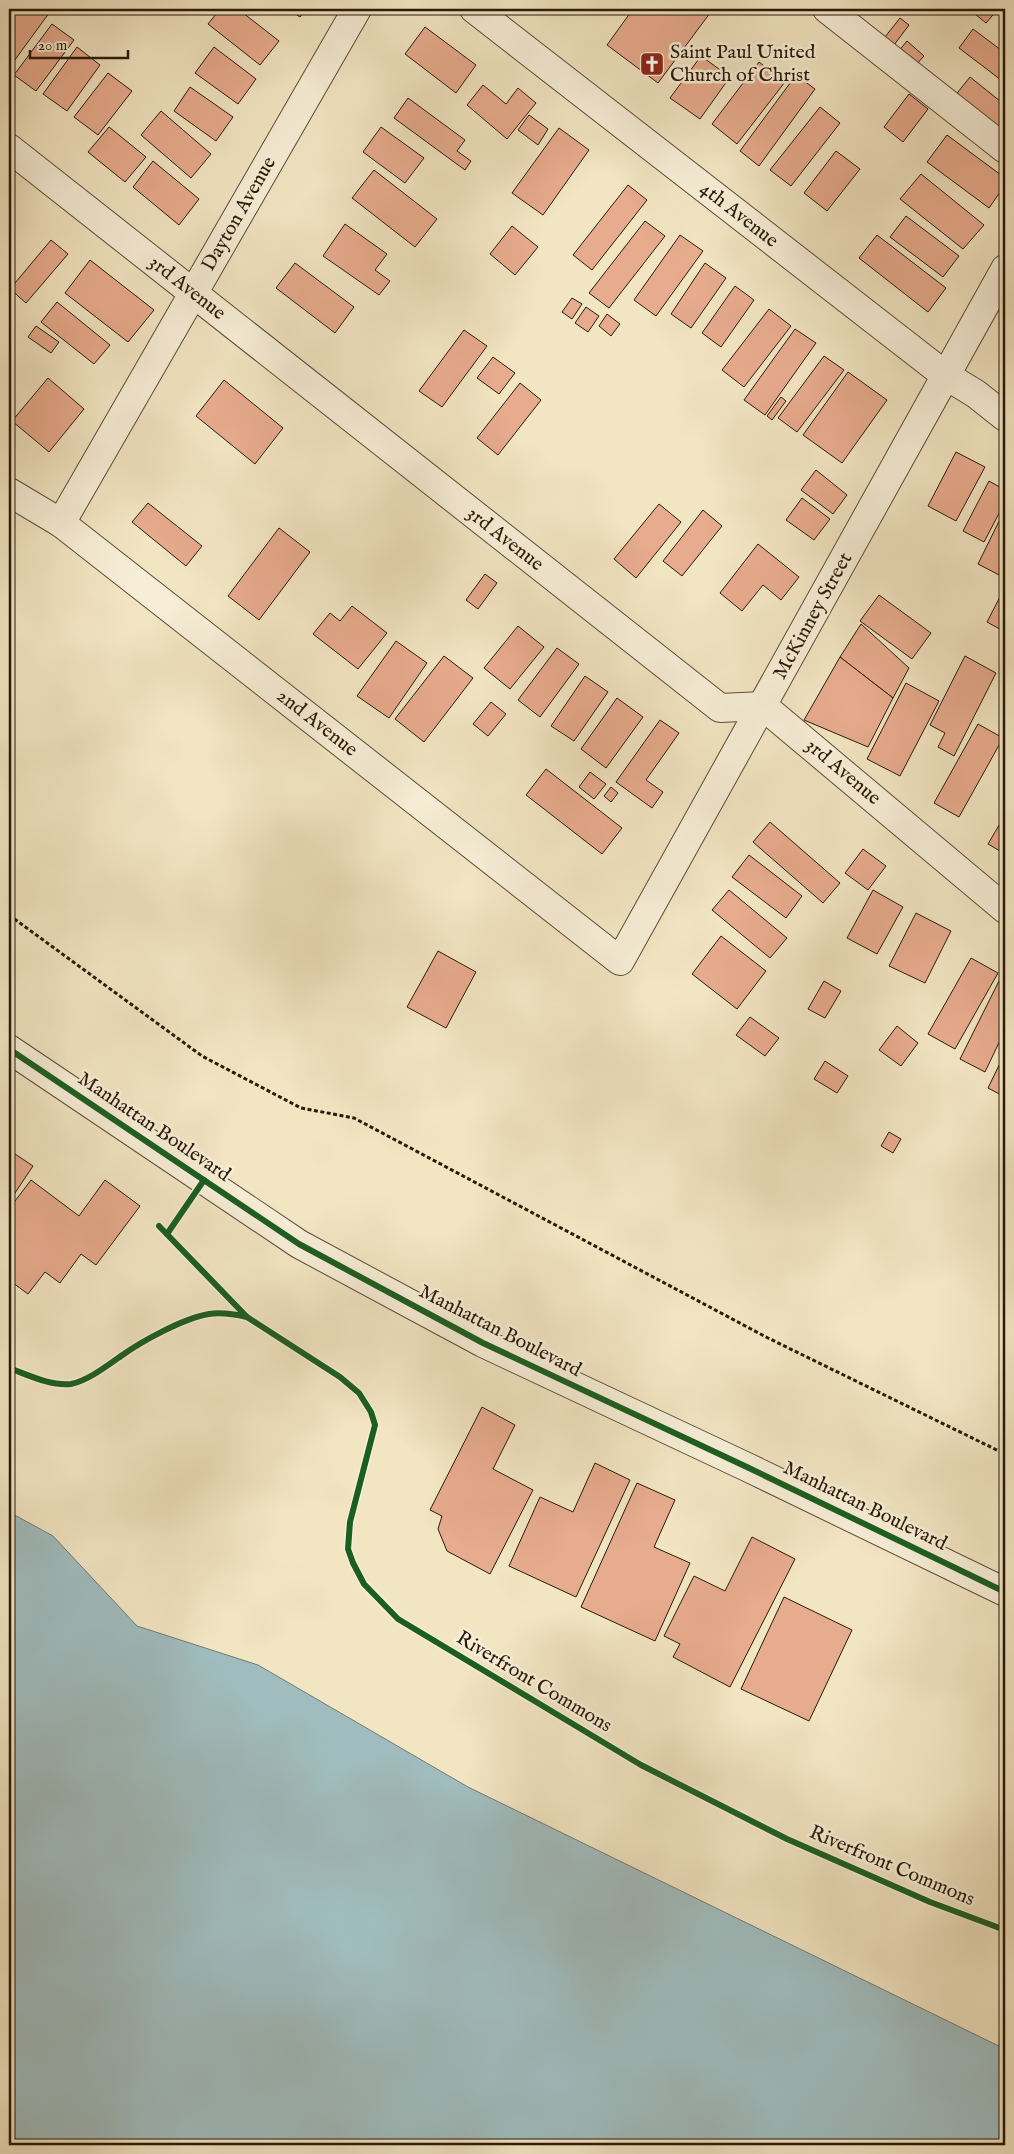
<svg xmlns="http://www.w3.org/2000/svg" width="1014" height="2154" font-family="'IM FELL English',serif">
  <rect width="100%" height="100%" fill="#f2e5c2"/>
  <filter id="stains"><feTurbulence type="fractalNoise" baseFrequency=".004" numOctaves="4"/><feColorMatrix values="0 0 0 0 .2 0 0 0 0 .09 0 0 0 0 .02 0 0 0 .5 -.17"/></filter>
  <radialGradient id="worn" r=".72"><stop offset=".6" stop-color="#630" stop-opacity="0"/><stop offset="1" stop-color="#630" stop-opacity=".3"/></radialGradient>
  <!-- water -->
  <path fill="#a0bcbe" stroke="#707b75" d="M9,1512L53,1536L137,1626L258,1665L468,1787L1005,2049V2145H9Z"/>
  <!-- building -->
  <g fill="#e7ab8d" stroke="#291a08">
    <path d="M14,9H52L9,68V16Z"/>
    <path d="M220,9H238L279,41L260,65L208,24Z"/>
    <path d="M288,9H306L300,17Z"/>
    <path d="M633,9H713L658,83L607,45Z"/>
    <path d="M969,9H998L986,23Z"/>
    <path d="M900,18L909,25L894,45L885,37Z"/>
    <path d="M1005,23V37L999,32Z"/>
    <path d="M52,24L74,40L36,91L14,75Z"/>
    <path d="M425,27L476,65L456,93L405,54Z"/>
    <path d="M973,29L1005,53V83L959,48Z"/>
    <path d="M907,41L924,56L914,67L898,52Z"/>
    <path d="M77,47L100,65L67,111L43,94Z"/>
    <path d="M214,47L256,79L238,104L195,73Z"/>
    <path d="M701,56L730,77L700,119L670,98Z"/>
    <path d="M759,62L785,82L737,144L712,124Z"/>
    <path d="M108,73L132,91L98,135L74,117Z"/>
    <path d="M796,75L815,89L759,166L740,151Z"/>
    <path d="M970,77L1005,105V138L954,97Z"/>
    <path d="M483,85L506,104L518,88L536,103L507,139L467,105Z"/>
    <path d="M190,87L233,117L216,141L174,111Z"/>
    <path d="M909,94L928,109L903,142L884,127Z"/>
    <path d="M408,98L465,140L457,151L471,161L465,170L394,118Z"/>
    <path d="M820,107L840,123L791,186L770,170Z"/>
    <path d="M161,111L211,154L191,178L141,135Z"/>
    <path d="M529,115L548,129L538,145L518,130Z"/>
    <path d="M109,127L146,157L125,182L88,152Z"/>
    <path d="M381,127L424,158L405,183L363,152Z"/>
    <path d="M559,128L589,150L543,215L512,193Z"/>
    <path d="M947,135L1005,178V185L989,208L927,162Z"/>
    <path d="M836,151L860,169L827,211L804,193Z"/>
    <path d="M153,161L199,199L179,225L133,187Z"/>
    <path d="M374,170L437,219L415,247L352,198Z"/>
    <path d="M921,174L984,225L963,249L900,199Z"/>
    <path d="M628,185L647,200L592,270L573,255Z"/>
    <path d="M906,216L959,256L943,277L890,237Z"/>
    <path d="M645,221L665,236L609,308L589,293Z"/>
    <path d="M345,224L387,254L375,270L390,281L379,295L323,256Z"/>
    <path d="M512,226L538,247L515,275L490,254Z"/>
    <path d="M680,235L703,251L656,316L634,300Z"/>
    <path d="M877,235L946,288L928,312L859,258Z"/>
    <path d="M51,240L68,254L26,303L10,289Z"/>
    <path d="M90,260L154,310L128,342L65,293Z"/>
    <path d="M295,263L354,307L335,333L276,288Z"/>
    <path d="M705,263L726,278L691,328L671,314Z"/>
    <path d="M735,286L754,300L721,347L702,333Z"/>
    <path d="M572,298L582,304L572,319L562,312Z"/>
    <path d="M57,302L110,345L94,364L41,322Z"/>
    <path d="M586,307L599,316L588,332L575,323Z"/>
    <path d="M769,309L791,326L744,387L722,370Z"/>
    <path d="M607,314L620,324L611,336L599,326Z"/>
    <path d="M36,326L59,342L51,353L28,337Z"/>
    <path d="M795,329L816,343L765,415L744,400Z"/>
    <path d="M464,330L487,346L442,407L419,391Z"/>
    <path d="M824,356L844,370L797,432L778,418Z"/>
    <path d="M493,357L515,373L499,394L477,378Z"/>
    <path d="M848,372L887,400L842,463L803,435Z"/>
    <path d="M48,378L84,409L49,452L12,421Z"/>
    <path d="M224,380L283,428L255,464L196,416Z"/>
    <path d="M520,383L541,400L498,455L477,438Z"/>
    <path d="M781,397L786,401L772,420L767,416Z"/>
    <path d="M956,452L985,467L956,521L928,506Z"/>
    <path d="M816,470L847,495L833,514L801,490Z"/>
    <path d="M989,481L1005,490V502L984,542L963,531Z"/>
    <path d="M802,498L830,519L814,540L786,520Z"/>
    <path d="M148,503L202,546L186,566L132,522Z"/>
    <path d="M659,504L681,522L636,578L614,559Z"/>
    <path d="M703,510L722,526L682,576L663,561Z"/>
    <path d="M1004,511L1005,512V578L978,564Z"/>
    <path d="M279,528L310,552L259,620L228,596Z"/>
    <path d="M758,544L799,577L781,600L763,585L742,611L720,593Z"/>
    <path d="M485,574L497,583L478,609L466,600Z"/>
    <path d="M1005,587V632L987,622Z"/>
    <path d="M879,595L931,633L912,659L860,621Z"/>
    <path d="M352,606L387,633L358,669L313,634L330,613L340,621Z"/>
    <path d="M861,624L909,668L893,698L840,657Z"/>
    <path d="M518,626L544,647L510,689L484,668Z"/>
    <path d="M396,641L427,663L389,718L357,696Z"/>
    <path d="M557,648L579,664L540,717L518,700Z"/>
    <path d="M444,656L473,678L424,742L395,719Z"/>
    <path d="M965,656L996,673L954,756L938,747L945,733L930,725Z"/>
    <path d="M840,657L893,698L868,747L804,720Z"/>
    <path d="M585,676L608,692L574,741L551,726Z"/>
    <path d="M906,683L939,701L900,776L867,759Z"/>
    <path d="M617,698L643,717L606,768L581,749Z"/>
    <path d="M491,702L506,714L488,736L473,724Z"/>
    <path d="M660,720L679,733L646,780L663,792L652,808L616,782Z"/>
    <path d="M978,724L1003,738L959,817L934,803Z"/>
    <path d="M546,769L622,828L602,854L526,795Z"/>
    <path d="M590,772L606,784L594,799L579,787Z"/>
    <path d="M611,787L618,793L611,802L604,796Z"/>
    <path d="M1005,815V854L988,844Z"/>
    <path d="M770,822L840,883L823,903L753,842Z"/>
    <path d="M863,849L886,866L868,890L845,873Z"/>
    <path d="M749,855L802,896L786,918L732,877Z"/>
    <path d="M729,890L787,938L770,958L712,910Z"/>
    <path d="M873,890L903,907L877,954L847,938Z"/>
    <path d="M916,913L951,931L925,983L889,966Z"/>
    <path d="M721,936L766,971L737,1009L692,974Z"/>
    <path d="M438,951L476,972L446,1028L407,1007Z"/>
    <path d="M971,958L998,973L955,1049L928,1034Z"/>
    <path d="M824,981L841,991L825,1018L808,1009Z"/>
    <path d="M999,981L1005,984V1030L985,1072L960,1059Z"/>
    <path d="M750,1017L779,1038L765,1056L736,1035Z"/>
    <path d="M897,1026L918,1043L901,1066L879,1050Z"/>
    <path d="M1005,1053V1097L988,1088Z"/>
    <path d="M825,1061L848,1076L837,1093L814,1079Z"/>
    <path d="M889,1132L901,1139L893,1153L881,1146Z"/>
    <path d="M9,1150L33,1166L9,1202Z"/>
    <path d="M31,1180L79,1216L105,1180L140,1206L96,1265L81,1254L60,1283L45,1272L28,1294L9,1280V1209Z"/>
    <path d="M482,1407L515,1425L493,1469L533,1490L490,1574L447,1551L438,1529L442,1516L430,1510Z"/>
    <path d="M595,1463L630,1480L576,1597L509,1566L540,1497L573,1512Z"/>
    <path d="M637,1483L675,1500L654,1547L690,1563L655,1641L581,1607Z"/>
    <path d="M752,1537L795,1559L730,1687L673,1657L680,1644L664,1636L694,1576L725,1591Z"/>
    <path d="M784,1597L852,1630L809,1721L741,1689Z"/>
  </g>
  <g fill="none" stroke-linecap="round" stroke-linejoin="round">
    <defs>
      <g id="minor">
        <path d="M474,9L945,375L976,394L1005,417"/>
        <path d="M827,9L1005,149"/>
        <path d="M9,148L720,708L763,706L1005,909"/>
        <path d="M9,492L61,523L620,961L1005,269"/>
        <path d="M61,523L357,9"/>
        <path d="M9,1049L299,1244L483,1343L749,1468L1005,1592"/>
      </g>
    </defs>
    <!-- minor casing -->
    <use href="#minor" stroke="#5b4d36" stroke-width="30"/>
    <!-- path -->
    <path stroke="#291a08" stroke-width="3" stroke-dasharray="4 2.5" stroke-linecap="butt" d="M9,915L202,1056L301,1108L354,1118L768,1338L1005,1454"/>
    <!-- minor -->
    <use href="#minor" stroke="#f7eed7" stroke-width="28"/>
    <defs>
      <g id="cycleway">
        <path d="M9,1049L299,1244L483,1343L749,1468L1005,1592"/>
        <path d="M159,1226L247,1317"/>
        <path d="M167,1234L204,1180"/>
        <path d="M9,1368C28,1375 50,1386 71,1384C87,1381 107,1366 121,1356C142,1341 184,1318 209,1314C222,1312 234,1314 247,1317L340,1377L359,1393L371,1412L375,1425L350,1522L348,1549L353,1563L364,1584L398,1619L641,1765L787,1839L930,1902L1005,1930"/>
      </g>
    </defs>
    <!-- cycleway casing -->
    <use href="#cycleway" stroke="#f7eed7" stroke-width="9"/>
    <!-- cycleway -->
    <use href="#cycleway" stroke="#1b5e20" stroke-width="6"/>
  </g>
  <!-- icons -->
  <defs>
    <symbol id="church-square" viewBox="-11 -11 22 22"><rect x="-9" y="-9" width="18" height="18" rx="4" fill="#8f2418" stroke="#f7eed7"/><path d="M-1.2-6h2.4v3.5h3.3v2.4h-3.3V6h-2.4V-.1h-3.3v-2.4h3.3Z" fill="#fff"/></symbol>
  </defs>
  <g fill-rule="evenodd">
    <use href="#church-square" x="638" y="50" width="28" height="28"/>
  </g>
  <g text-anchor="middle" dominant-baseline="central" stroke-width="5" stroke-linejoin="round" paint-order="stroke">
    <!-- poi labels -->
    <g font-size="20" fill="#291a08" stroke="#f7eed7" text-anchor="start">
      <text x="670" y="52">Saint Paul United<tspan x="670" dy="23">Church of Christ</tspan></text>
    </g>
    <!-- street labels -->
    <g font-size="20" fill="#291a08" stroke="#f7eed7">
      <text transform="translate(239 214) rotate(-60)">Dayton Avenue</text>
      <text transform="translate(739 215) rotate(38)">4th Avenue</text>
      <text transform="translate(187 288) rotate(38)">3rd Avenue</text>
      <text transform="translate(505 539) rotate(38)">3rd Avenue</text>
      <text transform="translate(813 616) rotate(-61)">McKinney Street</text>
      <text transform="translate(317 723) rotate(38)">2nd Avenue</text>
      <text transform="translate(843 772) rotate(40)">3rd Avenue</text>
      <text transform="translate(154 1127) rotate(34)">Manhattan Boulevard</text>
      <text transform="translate(500 1331) rotate(27)">Manhattan Boulevard</text>
      <text transform="translate(865 1506) rotate(26)">Manhattan Boulevard</text>
      <text transform="translate(534 1682) rotate(31)">Riverfront Commons</text>
      <text transform="translate(892 1866) rotate(23)">Riverfront Commons</text>
    </g>
  </g>
  <!-- margin -->
  <rect width="1014" height="2154" fill="none" stroke="#f2e5c2" stroke-width="30"/>
  <rect x="10" y="10" width="994" height="2134" fill="none" stroke="#291a08" stroke-width="2.5"/>
  <rect x="15" y="15" width="984" height="2124" fill="none" stroke="#291a08"/>
  <!-- scale -->
  <path d="M30 50v8h98v-8" fill="none" stroke="#291a08" stroke-width="2.5"/>
  <text x="38" y="50" font-size="15" fill="#291a08" stroke="#f7eed7" stroke-width="4" paint-order="stroke">20 m</text>
  <rect width="100%" height="100%" filter="url(#stains)"/>
  <rect width="100%" height="100%" fill="url(#worn)"/>
</svg>
